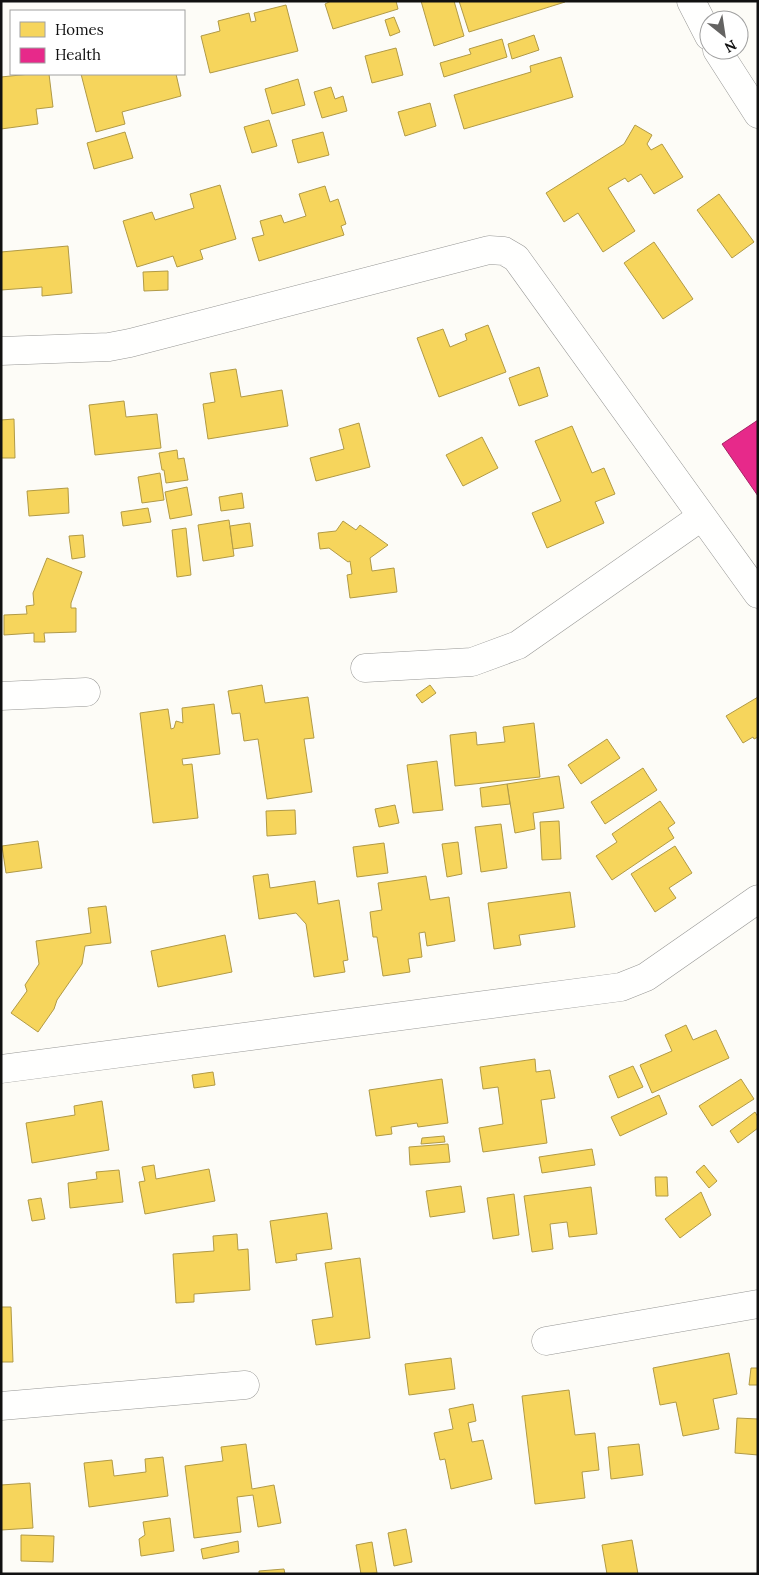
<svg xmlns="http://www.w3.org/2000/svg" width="759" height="1575" font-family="Lora,serif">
  <rect width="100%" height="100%" fill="#fdfcf7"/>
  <!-- homes -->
  <g fill="#f6d55c" stroke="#b19a46">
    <path d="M331,1H396L398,9L333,29L325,4Z"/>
    <path d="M421,1H454L464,36L434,46Z"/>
    <path d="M459,1H565V2L469,32Z"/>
    <path d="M286,5L298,51L210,73L201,36L220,31L218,21L249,13L251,22L256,21L254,13Z"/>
    <path d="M394,17L400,32L390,36L385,20Z"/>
    <path d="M534,35L539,50L512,59L508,44Z"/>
    <path d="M502,39L507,57L444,77L440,63L471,54L469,49Z"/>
    <path d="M396,48L403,75L372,83L365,56Z"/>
    <path d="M561,57L573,97L464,129L454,95L531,72L530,66Z"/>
    <path d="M30,74H49L53,107L36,109L38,124L1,129V77Z"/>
    <path d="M81,74H176L181,96L122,112L125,124L96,132Z"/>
    <path d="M298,79L305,105L272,114L265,89Z"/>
    <path d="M331,87L335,99L343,96L347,111L322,118L314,92Z"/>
    <path d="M430,103L436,126L405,136L398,112Z"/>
    <path d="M269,120L277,146L252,153L244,127Z"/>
    <path d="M635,125L652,135L647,144L651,150L662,144L683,177L654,194L641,174L628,182L625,178L608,188L635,231L603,252L578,213L564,222L546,193L624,144Z"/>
    <path d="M125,132L133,158L94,169L87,143Z"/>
    <path d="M323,132L329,155L298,163L292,140Z"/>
    <path d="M220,185L236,239L200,250L203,259L177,267L173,256L137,267L123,221L152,212L155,220L194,208L190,194Z"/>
    <path d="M325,186L330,202L338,199L346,224L341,226L344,235L259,261L252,238L264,235L260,221L281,215L284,223L306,216L299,194Z"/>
    <path d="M719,194L754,242L732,258L697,210Z"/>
    <path d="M654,242L693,299L663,319L624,263Z"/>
    <path d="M68,246L72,293L42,296V287L1,290V252Z"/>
    <path d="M168,271V290L144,291L143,272Z"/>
    <path d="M488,325L506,372L439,397L417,338L443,329L450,347L467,340L465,334Z"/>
    <path d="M539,367L548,396L519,406L509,378Z"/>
    <path d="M236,369L241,397L282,390L288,426L208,439L203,404L215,402L210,373Z"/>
    <path d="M124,401L126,417L157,414L161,448L95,455L89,405Z"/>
    <path d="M14,419L15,458H1V420Z"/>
    <path d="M359,423L370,467L316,481L310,458L344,449L339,429Z"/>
    <path d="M572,426L592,473L604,468L615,494L595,502L604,523L547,548L532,513L561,501L535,441Z"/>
    <path d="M482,437L498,468L463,486L446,455Z"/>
    <path d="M177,450L178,459L184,458L188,480L166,483L164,470H162L159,453Z"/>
    <path d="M160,473L164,500L142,503L138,477Z"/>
    <path d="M187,487L192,515L170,519L165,492Z"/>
    <path d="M68,488L69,513L29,516L27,491Z"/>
    <path d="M242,493L244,508L221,511L219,497Z"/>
    <path d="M148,508L151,522L123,526L121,512Z"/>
    <path d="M229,520L234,556L203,561L198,525Z"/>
    <path d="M343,521L356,530L360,525L388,545L370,558L372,571L394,568L397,592L350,598L347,575L352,574L350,561L348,562L329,548L320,549L318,533L336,531Z"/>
    <path d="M250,523L253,546L233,549L230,526Z"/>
    <path d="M186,528L191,575L177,577L172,530Z"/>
    <path d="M83,535L85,557L72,559L69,536Z"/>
    <path d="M47,558L82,572L71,603V608H76V632L44,633L45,642H34V633L4,635V615L27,614L26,606L34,605L33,593Z"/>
    <path d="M262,685L265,703L308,697L314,738L304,739L312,792L267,799L258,739L244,741L240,713L232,714L228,691Z"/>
    <path d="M430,685L436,693L422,703L416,695Z"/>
    <path d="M758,697V737L754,739L753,737L743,743L726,716Z"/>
    <path d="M214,704L220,754L182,759L183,765L192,764L198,818L153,823L140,713L168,709L171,729L174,728L176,721L183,723L182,708Z"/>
    <path d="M534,723L540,777L455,786L450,735L476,732L477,745L505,742L503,727Z"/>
    <path d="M607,739L620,758L581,784L568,765Z"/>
    <path d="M437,761L443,810L413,813L407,765Z"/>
    <path d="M643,768L657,790L605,824L591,802Z"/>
    <path d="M559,776L564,808L533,813L535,829L515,833L507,784Z"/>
    <path d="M507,784L510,804L482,807L480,788Z"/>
    <path d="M660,801L675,823L668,828L674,838L612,880L596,856L617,842L612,834Z"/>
    <path d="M395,805L399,823L379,827L375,809Z"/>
    <path d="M295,810L296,834L267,836L266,811Z"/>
    <path d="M559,821L561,859L542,860L540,822Z"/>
    <path d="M501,824L507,868L481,872L475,827Z"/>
    <path d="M38,841L42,868L6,873L2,846Z"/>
    <path d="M458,842L462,874L447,877L442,844Z"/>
    <path d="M384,843L388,873L357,877L353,847Z"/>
    <path d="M675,846L692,873L669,888L676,898L655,912L631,874Z"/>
    <path d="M268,874L270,888L315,881L318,904L339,900L348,960L343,961L345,972L314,977L306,924L296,913L259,919L253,876Z"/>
    <path d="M426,876L430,900L449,897L455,941L427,946L425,932L419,933L422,957L408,959L410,972L383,976L377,937H373L370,912L382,910L378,883Z"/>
    <path d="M570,892L575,927L519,935L521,945L494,949L488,903Z"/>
    <path d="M106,906L111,943L85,946L82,964L57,1000L54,1009L38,1032L11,1013L27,991L25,985L39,964L36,941L91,933L88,908Z"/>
    <path d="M225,935L232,972L158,987L151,951Z"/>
    <path d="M686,1025L693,1040L716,1030L729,1058L652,1093L640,1065L672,1051L665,1035Z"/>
    <path d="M535,1059L536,1072L550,1070L555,1098L541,1100L547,1143L483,1152L479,1128L503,1124L498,1087L483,1089L480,1067Z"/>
    <path d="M633,1066L643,1087L618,1098L609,1076Z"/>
    <path d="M213,1072L215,1085L194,1088L192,1075Z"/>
    <path d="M442,1079L448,1123L418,1127L417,1123L391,1127L392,1134L376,1136L369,1090Z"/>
    <path d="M741,1079L754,1099L712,1126L699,1106Z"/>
    <path d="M659,1095L667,1114L620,1136L611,1117Z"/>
    <path d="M102,1101L109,1150L32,1163L26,1123L75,1115L74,1106Z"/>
    <path d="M755,1112L758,1117V1128L738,1143L730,1131Z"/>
    <path d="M444,1136L445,1142L421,1144L422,1138Z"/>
    <path d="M448,1144L450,1162L410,1165L409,1147Z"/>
    <path d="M592,1149L595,1165L542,1173L539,1157Z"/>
    <path d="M154,1165L156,1179L209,1169L215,1201L145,1214L139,1182L145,1181L142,1167Z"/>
    <path d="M704,1165L717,1181L709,1188L696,1172Z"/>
    <path d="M119,1170L123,1202L70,1208L68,1183L97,1179L96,1172Z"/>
    <path d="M655,1177H667L668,1196H656Z"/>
    <path d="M461,1186L465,1212L430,1217L426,1191Z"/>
    <path d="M591,1187L597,1234L569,1237L567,1222L550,1224L553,1249L532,1252L524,1196Z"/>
    <path d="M701,1192L711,1215L680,1238L665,1219Z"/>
    <path d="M514,1194L519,1235L493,1239L487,1198Z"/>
    <path d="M41,1198L45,1219L32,1221L28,1200Z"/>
    <path d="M327,1213L332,1249L296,1254L297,1260L276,1263L270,1221Z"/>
    <path d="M237,1234L238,1250L248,1249L250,1290L194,1294V1302L176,1303L173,1254L214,1251L213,1236Z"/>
    <path d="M360,1258L370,1338L316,1345L312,1320L333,1317L325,1263Z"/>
    <path d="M1,1307H11L13,1362H1Z"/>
    <path d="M729,1353L737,1394L713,1399L719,1429L683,1436L676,1402L660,1405L653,1368Z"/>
    <path d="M451,1358L455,1389L409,1395L405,1364Z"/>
    <path d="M751,1368H758V1385H749Z"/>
    <path d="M569,1390L575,1435L595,1433L599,1470L582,1472L585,1498L535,1504L522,1396Z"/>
    <path d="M473,1404L476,1421L468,1423L472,1442L483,1440L492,1479L451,1489L445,1459L440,1460L434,1433L453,1429L449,1409Z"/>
    <path d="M737,1418L758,1419V1455L735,1453Z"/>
    <path d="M246,1444L252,1489L274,1485L281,1523L258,1527L253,1495L237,1497L241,1532L194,1538L185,1466L223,1461L221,1447Z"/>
    <path d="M639,1444L643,1475L611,1479L608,1447Z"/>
    <path d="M163,1457L168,1496L89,1507L84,1463L112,1460L114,1476L146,1472L145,1459Z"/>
    <path d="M30,1483L33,1528L1,1530V1485Z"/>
    <path d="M170,1518L174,1551L141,1556L139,1539L145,1535L143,1522Z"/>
    <path d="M406,1529L412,1562L394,1566L388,1533Z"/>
    <path d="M21,1535L54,1536L53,1562L21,1561Z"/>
    <path d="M632,1540L638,1574H607L602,1545Z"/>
    <path d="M238,1541L239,1552L203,1559L201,1549Z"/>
    <path d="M372,1542L377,1573L361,1574L356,1545Z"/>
    <path d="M284,1569L285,1574H259V1571Z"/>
  </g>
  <!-- health -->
  <path fill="#e7298a" stroke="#a72266" d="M758,420V496L722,444Z"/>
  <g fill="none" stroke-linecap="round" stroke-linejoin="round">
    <defs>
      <g id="minor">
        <path d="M691,1L709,36"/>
        <path d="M717,50L758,114"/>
        <path d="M1,351L109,347L130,343L489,250L504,251L516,258L758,594"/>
        <path d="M365,668L472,662L518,645L701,517"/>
        <path d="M1,696L86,692"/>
        <path d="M1,1069L621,987L646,977L758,899"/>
        <path d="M546,1341L758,1304"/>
        <path d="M1,1406L245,1385"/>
      </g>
    </defs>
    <!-- minor casing -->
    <use href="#minor" stroke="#979795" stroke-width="29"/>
    <!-- minor -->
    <use href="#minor" stroke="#fffffe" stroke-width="28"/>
  </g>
  <!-- border -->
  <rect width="759" height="1575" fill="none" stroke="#111111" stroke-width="5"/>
  <!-- legend -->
  <rect x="10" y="10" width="175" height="65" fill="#ffffff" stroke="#a0a0a0"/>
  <rect x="20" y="22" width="25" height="15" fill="#f6d55c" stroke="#a0a0a0"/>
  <text x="55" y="35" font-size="15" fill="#111111">Homes</text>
  <rect x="20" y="48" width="25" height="15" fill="#e7298a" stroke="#a0a0a0"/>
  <text x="55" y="60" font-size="15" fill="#111111">Health</text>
  <!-- north arrow -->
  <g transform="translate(724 35) rotate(150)"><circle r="24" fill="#ffffff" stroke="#a0a0a0"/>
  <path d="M0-4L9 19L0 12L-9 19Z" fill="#646362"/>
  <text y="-8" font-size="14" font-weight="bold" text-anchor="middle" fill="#111111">N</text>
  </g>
</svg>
